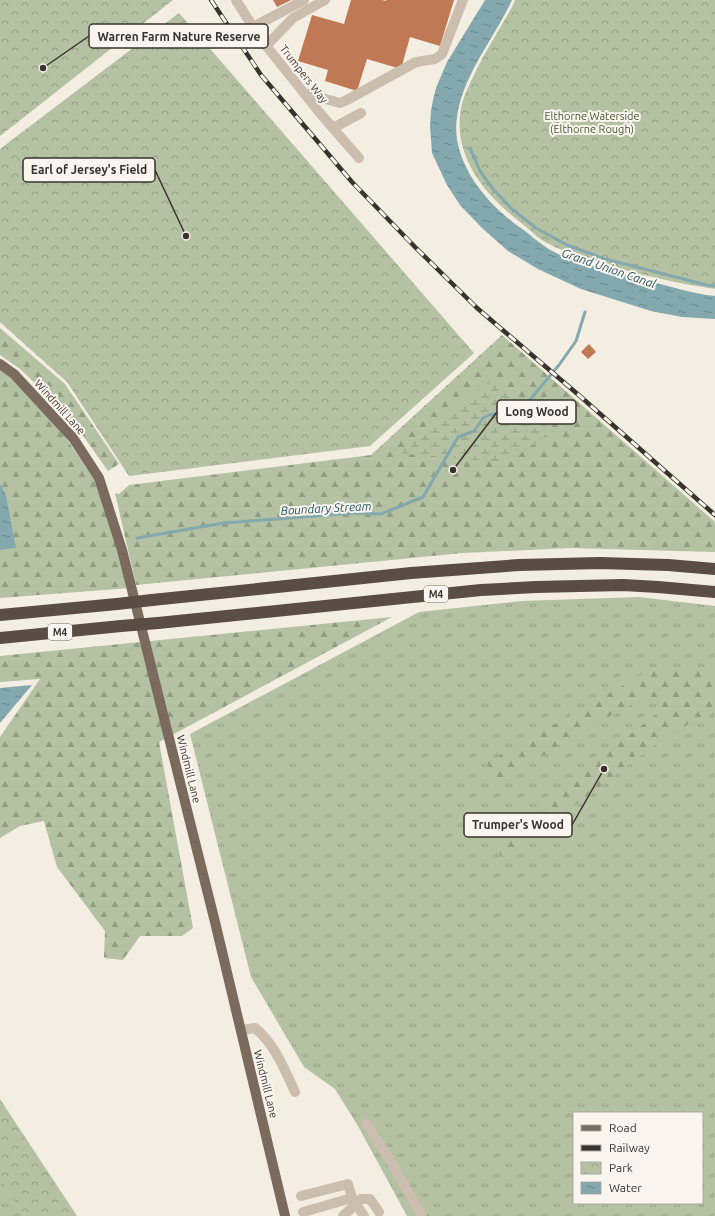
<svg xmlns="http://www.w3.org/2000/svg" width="715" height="1216" font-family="Ubuntu,sans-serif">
  <defs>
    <pattern id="grass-tufts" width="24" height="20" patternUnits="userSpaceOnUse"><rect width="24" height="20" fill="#b4c1a2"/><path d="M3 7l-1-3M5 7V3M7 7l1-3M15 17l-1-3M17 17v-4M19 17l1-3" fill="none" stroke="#939d84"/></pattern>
    <pattern id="forest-firs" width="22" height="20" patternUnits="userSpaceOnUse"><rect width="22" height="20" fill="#b4c1a2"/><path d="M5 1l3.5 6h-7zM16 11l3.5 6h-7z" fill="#939d84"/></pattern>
    <pattern id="wetland-marsh" width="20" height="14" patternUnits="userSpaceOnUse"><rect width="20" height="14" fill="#b4c1a2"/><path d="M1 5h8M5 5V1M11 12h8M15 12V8" fill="none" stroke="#939d84"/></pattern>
    <pattern id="park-crowns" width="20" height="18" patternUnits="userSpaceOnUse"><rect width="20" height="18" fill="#b4c1a2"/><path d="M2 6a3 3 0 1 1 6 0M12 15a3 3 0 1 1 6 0" fill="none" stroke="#939d84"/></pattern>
    <pattern id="water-ripples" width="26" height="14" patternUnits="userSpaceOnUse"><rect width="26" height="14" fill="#83a8ae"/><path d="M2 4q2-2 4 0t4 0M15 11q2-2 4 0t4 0" fill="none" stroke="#6c898e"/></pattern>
  </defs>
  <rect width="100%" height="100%" fill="#f3ede2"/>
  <!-- grass -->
  <g fill="url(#grass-tufts)" fill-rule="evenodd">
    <path d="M639,597L715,606V1216H407L358,1126L335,1089L304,1067L251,977L190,734L419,612L522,601ZM574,1113H702V1203H574Z"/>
    <path d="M0,1163L36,1216H0Z"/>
  </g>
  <!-- forest -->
  <g fill="url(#forest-firs)">
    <path d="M0,328L65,384L119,464L108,471L67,413L20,369L0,355Z"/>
    <path d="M502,335L715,522V552L571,548L463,553L136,585L115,493L119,494L129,485L371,455Z"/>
    <path d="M0,368L13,377L62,432L95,481L130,588L0,598V550L15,548L6,495L0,483Z"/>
    <path d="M392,617L159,742L193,928L182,936H140L123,960L104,958L105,931L57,867L44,821L20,826L0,838V737L40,679L0,682V656Z"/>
    <path d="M655,667L715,670V708L656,744L504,859L491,842L663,709L648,696L585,729L500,782L489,776L488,762Z"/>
  </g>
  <!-- wetland -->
  <path fill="url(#wetland-marsh)" d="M495,377L554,431L505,463L398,453Z"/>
  <!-- park -->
  <g fill="url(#park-crowns)">
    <path d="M0,0H173L0,136Z"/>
    <path d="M515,0H715V289C675,283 636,274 597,262C581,257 564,252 549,244C540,240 532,232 525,226C490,199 456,164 460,116C461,100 469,85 476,71C487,48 501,27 513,5Z"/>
    <path d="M179,13L474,353L370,446L129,476L67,382L0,322V149Z"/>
    <path d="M0,1099L77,1216H25L0,1179Z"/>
  </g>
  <!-- water -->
  <g fill="url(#water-ripples)">
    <path d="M485,0H512C494,39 463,74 457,117C451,154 477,191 503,214C510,220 518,226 525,231C536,240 547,249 560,255C578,263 599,267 618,272C638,278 659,284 679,289C691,292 703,295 715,296V319L682,317L651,311L581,289L538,269L508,251L482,228L460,205L447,185L432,153L430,126L431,111L433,100L436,88L447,62Z"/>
    <path d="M0,483L6,495L16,548L0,550Z"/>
    <path d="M32,685L0,723V688Z"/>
  </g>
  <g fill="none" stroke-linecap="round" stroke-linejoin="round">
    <!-- stream -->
    <g stroke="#83a8ae" stroke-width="3">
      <path d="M470,148L480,171L493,189L512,209L536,228L567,245L605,259L707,285L715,286"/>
      <path d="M137,538L224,523L355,513L381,514L423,497L458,437L474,431L483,418L489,415L523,408L559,365L576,341L585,312"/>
    </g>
  </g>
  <!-- building -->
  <g fill="#bf7954">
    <path d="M273,0H291L277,7Z"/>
    <path d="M351,0H382L386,1V0H454L440,46L410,37L401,69L367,59L357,91L325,81L328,70L298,61L312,15L344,24Z"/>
    <path d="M589,344L596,352L588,359L581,352Z"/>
  </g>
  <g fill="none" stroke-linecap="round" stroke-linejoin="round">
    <!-- minor -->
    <g stroke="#cbbeae" stroke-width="10">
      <path d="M236,0L260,38L319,112L359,158"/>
      <path d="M253,27L304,0"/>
      <path d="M266,46L293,18L325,0"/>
      <path d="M304,93L340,103L347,100L416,62L435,59L442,54L463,0"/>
      <path d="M333,128L361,113"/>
      <path d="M241,1030L255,1028C274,1043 285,1070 295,1092"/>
      <path d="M366,1123L391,1162L422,1216"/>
      <path d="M301,1196L348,1184L352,1198L356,1204L343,1216"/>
      <path d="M303,1212L352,1198"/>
      <path d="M364,1216L356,1204L361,1199H370L379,1212"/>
    </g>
    <!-- major -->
    <path stroke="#7b6b5e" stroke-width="10" d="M0,364L14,374L73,438L99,478L122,550L215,922L285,1216"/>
    <!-- highway -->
    <g stroke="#5a4d44" stroke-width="12">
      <path d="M152,600L411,573L519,565L600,563L668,565L715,569"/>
      <path d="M0,615L117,604"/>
      <path d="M158,623L481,590L536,587L623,585L658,587L715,592"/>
      <path d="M0,638L121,626"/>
    </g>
    <defs>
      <path id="rail" d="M211,0L261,75L352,182L415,247L477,308L581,397L715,515"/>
    </defs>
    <!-- rail casing -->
    <use href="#rail" stroke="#3a322c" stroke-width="4.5"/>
    <!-- rail -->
    <use href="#rail" stroke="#faf6ef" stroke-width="3" stroke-dasharray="9" stroke-linecap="butt"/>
    <!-- highway-bridge -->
    <g stroke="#5a4d44" stroke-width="12">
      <path d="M117,604L152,600"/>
      <path d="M121,626L158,623"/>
    </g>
  </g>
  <g text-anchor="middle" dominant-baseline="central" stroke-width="4" stroke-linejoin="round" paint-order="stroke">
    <!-- shield labels -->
    <g fill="#faf6ef" stroke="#746d66" stroke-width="1">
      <rect x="424" y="586" width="24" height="16" rx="3"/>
      <rect x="48" y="624" width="24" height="16" rx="3"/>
    </g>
    <g font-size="10" font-weight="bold" fill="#3a322c">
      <text x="436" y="594">M4</text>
      <text x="60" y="632">M4</text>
    </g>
    <!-- street labels -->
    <g font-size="11" fill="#3a322c" stroke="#faf6ef">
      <text transform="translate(304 74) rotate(52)">Trumpers Way</text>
      <text transform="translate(60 407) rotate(48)">Windmill Lane</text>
      <text transform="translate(189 769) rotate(76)">Windmill Lane</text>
      <text transform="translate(266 1084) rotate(76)">Windmill Lane</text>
    </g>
    <!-- park labels -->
    <g font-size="11" fill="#455731" stroke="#faf6ef">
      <text x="592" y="116">Elthorne Waterside<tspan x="592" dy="13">(Elthorne Rough)</tspan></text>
    </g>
    <!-- water labels -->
    <g font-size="12" font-style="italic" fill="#23515a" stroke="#faf6ef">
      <text transform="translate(609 268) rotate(19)">Grand Union Canal</text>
      <text transform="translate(326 508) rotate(-3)">Boundary Stream</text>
    </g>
  </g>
  <!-- callouts -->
  <path fill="none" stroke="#3a322c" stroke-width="1.5" d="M43 68L89 36M186 236L155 170M453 470L497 412M604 769L572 825"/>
  <g fill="#3a322c" stroke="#faf6ef" stroke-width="1.5">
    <circle cx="43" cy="68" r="4"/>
    <circle cx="186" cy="236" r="4"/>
    <circle cx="453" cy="470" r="4"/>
    <circle cx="604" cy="769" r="4"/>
  </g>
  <g fill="#faf6ef" stroke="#3a322c" stroke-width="1.5">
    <rect x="89" y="24" width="179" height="24" rx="4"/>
    <rect x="23" y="158" width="132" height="24" rx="4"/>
    <rect x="497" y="400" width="79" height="24" rx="4"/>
    <rect x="464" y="813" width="108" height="24" rx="4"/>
  </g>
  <g font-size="12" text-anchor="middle" font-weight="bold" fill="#3a322c">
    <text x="179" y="41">Warren Farm Nature Reserve</text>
    <text x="89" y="174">Earl of Jersey's Field</text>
    <text x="537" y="416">Long Wood</text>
    <text x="518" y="829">Trumper's Wood</text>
  </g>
  <!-- legend -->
  <rect x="573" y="1112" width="130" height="92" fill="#faf6ef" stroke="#ada8a1"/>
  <rect x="581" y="1125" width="20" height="6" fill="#7b6b5e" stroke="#ada8a1"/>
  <text x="609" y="1132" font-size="12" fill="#3a322c">Road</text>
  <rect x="581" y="1145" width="20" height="6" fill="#3a322c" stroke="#ada8a1"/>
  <text x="609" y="1152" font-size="12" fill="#3a322c">Railway</text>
  <rect x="581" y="1162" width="20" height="12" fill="url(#park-crowns)" stroke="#ada8a1"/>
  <text x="609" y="1172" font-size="12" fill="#3a322c">Park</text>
  <rect x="581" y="1182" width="20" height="12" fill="url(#water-ripples)" stroke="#ada8a1"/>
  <text x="609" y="1192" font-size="12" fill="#3a322c">Water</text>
</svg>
